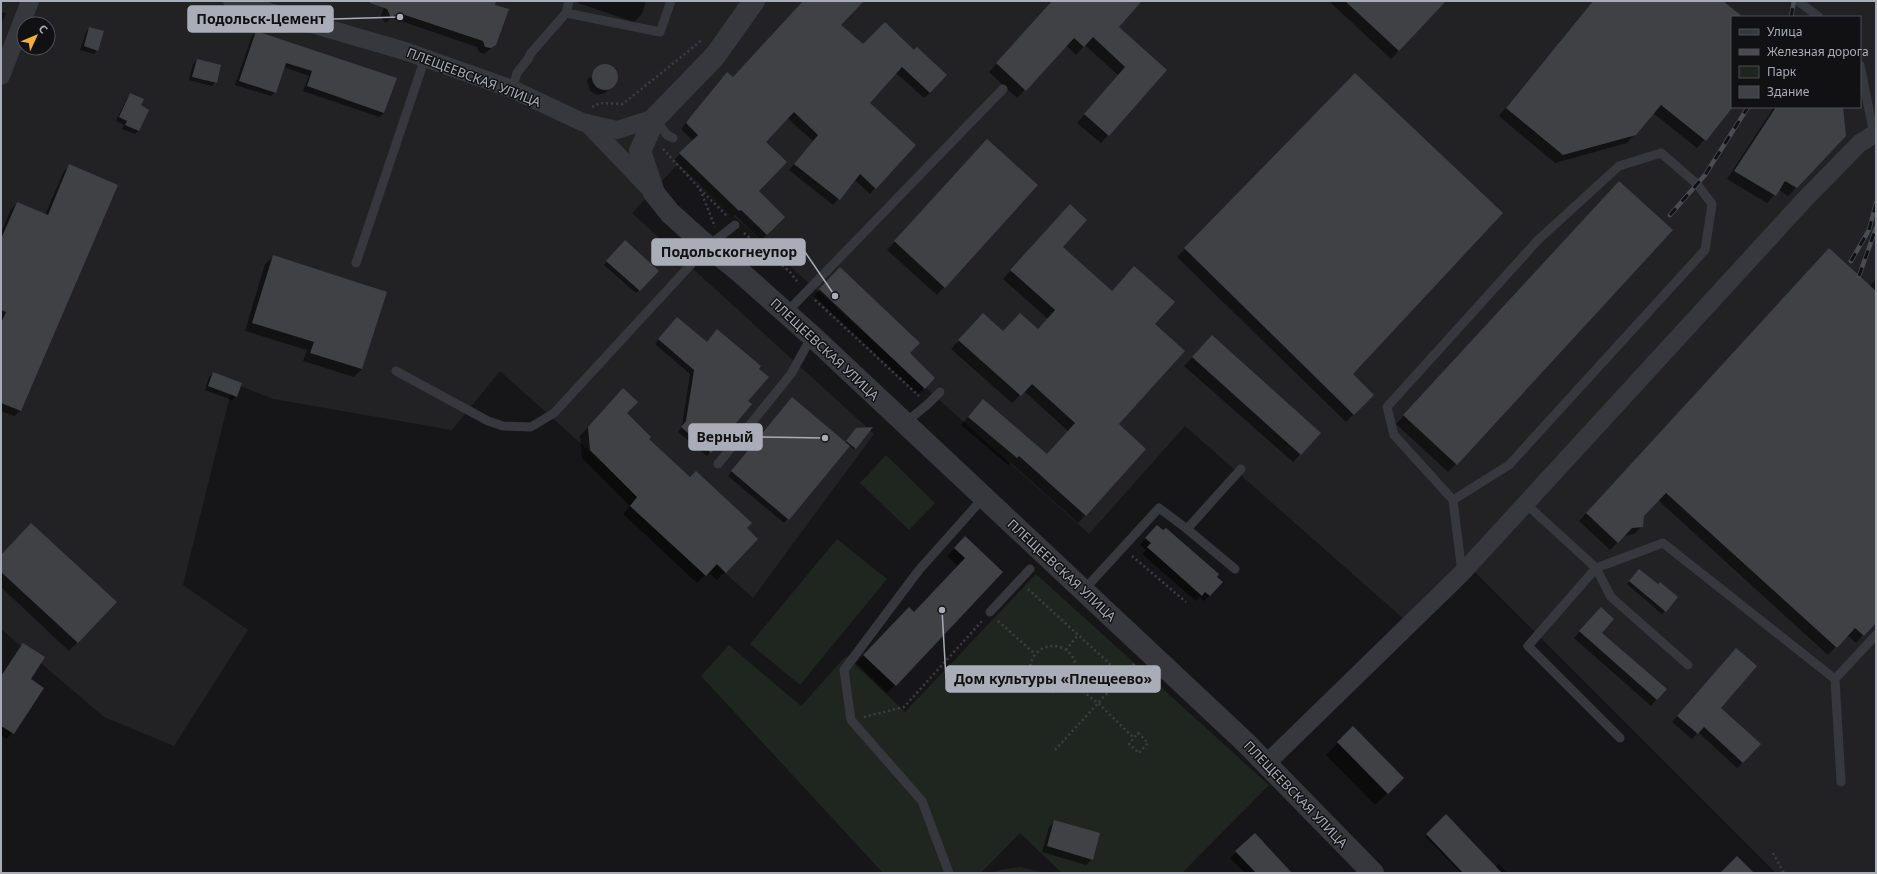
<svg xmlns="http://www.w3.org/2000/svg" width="1877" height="874" font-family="'Noto Sans',sans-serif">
  <rect width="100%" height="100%" fill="#161618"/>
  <!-- built -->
  <path fill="#222225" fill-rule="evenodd" d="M1,1H1876V873H1776L1471,568L1415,629L1185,426L1089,534L677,165L632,213L874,434L753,598L500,371L452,430L273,399L233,383L183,585L248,630L174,746L104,717L1,629ZM1732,17H1860V107H1732ZM24,24H48V48H24Z"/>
  <!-- green -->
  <g fill="#1e261f">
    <path d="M886,455L935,503L909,530L860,483Z"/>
    <path d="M837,539L887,579L800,685L750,644Z"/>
    <path d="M1036,574L1269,785L1182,873H1062L1020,833L981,873H883L701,676L729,645L801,706L846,656L905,712Z"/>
    <path d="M1020,867L1045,873H992L999,870Z"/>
  </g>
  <!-- shadow -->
  <g fill="#0007">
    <path d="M386,1H495L493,5L495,45L484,54L479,52L477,47L392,18L385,23L381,16Z"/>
    <path d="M579,1H646L642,14L634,22L578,3Z"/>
    <path d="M804,1H863L840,25L863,46L885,23L930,93L924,98L896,73L869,103L875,188L870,194L855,180L833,205L789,170L813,141L787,118L765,142L758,191L784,217L761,240L735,215L733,216L674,160L693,141L681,129L721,79H733Z"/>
    <path d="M1053,1H1141L1118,27L1166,70L1101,143L1077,123L1118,75L1085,45L1076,55L1066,45L1017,98L989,72Z"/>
    <path d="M1329,1H1444L1391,59Z"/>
    <path d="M1593,1H1722L1742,17H1732V107L1697,148L1653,113L1627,143L1555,163L1499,116Z"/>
    <path d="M1,12L6,13L1,25Z"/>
    <path d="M89,28L97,50L94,54L80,50L86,32Z"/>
    <path d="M256,32L384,113L379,117L303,91L309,76L284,67L275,92L271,96L235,85L252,36Z"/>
    <path d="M197,60L216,82L212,86L189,80L193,64Z"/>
    <path d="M607,65L616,72L617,80L605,93L597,95L590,91L587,80L592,73L589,77L591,78L597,68Z"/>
    <path d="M1355,74L1352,374L1372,395L1346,422L1177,257Z"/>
    <path d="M130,94L139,106L138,131L135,134L122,129L124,125L116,121L127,98Z"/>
    <path d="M1774,107H1842L1845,136L1788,196L1779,190L1767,203L1727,179Z"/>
    <path d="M980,148L944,287L937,295L887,250Z"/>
    <path d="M70,165L20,411L14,416L1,411V233L11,209L17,203L45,215L64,171Z"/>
    <path d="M1611,190L1456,464L1448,472L1396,424Z"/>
    <path d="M1062,213V247L1111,292L1126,275L1154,324L1117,424L1145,449L1078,523L1011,463L1008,465L961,425L983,400L1047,455L1068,431L1024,391L1012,403L951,349L976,322L1003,332L1038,330L1048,319L1003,279Z"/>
    <path d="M622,245L658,271L636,293L604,265Z"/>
    <path d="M273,257L362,369L354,377L303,361L307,350L245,331L265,264Z"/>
    <path d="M1821,257L1869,287L1876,279V621L1856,643L1847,635L1828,655L1658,500L1643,516L1642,526L1634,534L1624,536L1610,550L1579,521Z"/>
    <path d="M840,268L908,353L934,378L918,394L814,296Z"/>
    <path d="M673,322L747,401L707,456L678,432L682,426L690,374L655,344Z"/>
    <path d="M1212,336L1320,433L1293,462L1184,366Z"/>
    <path d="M213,373L236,396L232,400L205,390L209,377Z"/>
    <path d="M623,389L626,413L648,439L757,539L717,580L708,572L697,583L623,514L630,506L582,458L580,436Z"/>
    <path d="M788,402L845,443L855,431V448L854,449L849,446L784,523L728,476Z"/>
    <path d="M1151,532L1222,582L1204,601L1199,597L1196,601L1142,554L1146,550L1140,545Z"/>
    <path d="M965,538L1002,572L887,693L856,663L909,608L914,613L958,566L947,556Z"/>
    <path d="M1,556L115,602L69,651L1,587Z"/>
    <path d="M1636,573L1665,611L1662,614L1627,584Z"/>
    <path d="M1595,614L1601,633L1665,689L1651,706L1574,638Z"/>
    <path d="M23,644L29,679L43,688L7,739L1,735V675Z"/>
    <path d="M1730,655L1720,708L1743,762L1737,768L1698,732L1692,739L1672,722Z"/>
    <path d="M1353,728L1403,778L1375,805L1326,755Z"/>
    <path d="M1446,816L1495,868L1499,864L1508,873H1461L1425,836Z"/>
    <path d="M1055,821L1092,859L1086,865L1042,852L1049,827Z"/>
    <path d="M1255,835L1291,873H1245L1230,858Z"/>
  </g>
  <!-- building -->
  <g fill="#404145">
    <path d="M370,1H496L495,5L509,9L496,45L491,48L485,47L483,41L399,13L391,18L387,9L370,3Z"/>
    <path d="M803,1H864L841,25L863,44L885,22L914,50L917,47L947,75L930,93L902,67L870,103L916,145L876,189L860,174L840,200L794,164L818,135L794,112L766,142L787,162L759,191L785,217L767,235L741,210L739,211L679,153L698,135L686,123L691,116L727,72L733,77Z"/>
    <path d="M1052,1H1142L1119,27L1167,70L1109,136L1084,114L1125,67L1093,37L1084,47L1074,38L1026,91L996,63Z"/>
    <path d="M1345,1H1446L1399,51Z"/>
    <path d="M1593,1H1723L1743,17H1732V108L1706,141L1661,105L1636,135L1563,155L1506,108Z"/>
    <path d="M89,27L104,31L98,51L84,46Z"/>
    <path d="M256,31L397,78L384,113L307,86L312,71L286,63L276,93L239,81Z"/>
    <path d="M197,59L221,65L217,83L192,77Z"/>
    <circle cx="605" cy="77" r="13"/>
    <path d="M1355,73L1503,213L1353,374L1374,395L1354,415L1184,248Z"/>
    <path d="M130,93L144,99L141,105L149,110L139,131L125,125L127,121L119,117Z"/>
    <path d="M1776,107H1843L1846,136L1797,188L1785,181L1776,196L1734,171Z"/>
    <path d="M987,139L1038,185L945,288L894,241Z"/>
    <path d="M69,164L118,185L21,411L1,403V323L6,312L1,310V239L17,202L48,215Z"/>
    <path d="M1619,181L1673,230L1457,465L1403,415Z"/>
    <path d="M1070,204L1087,220L1063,247L1112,291L1134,266L1175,302L1155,324L1185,351L1119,424L1146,449L1086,516L1019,456L1017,458L968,417L983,399L1047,454L1075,423L1032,384L1021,396L958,340L983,313L1003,331L1020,313L1038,329L1055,310L1010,270Z"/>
    <path d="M625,240L659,271L640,291L606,261Z"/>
    <path d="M1829,248L1876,291V623L1864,636L1855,628L1837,648L1666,493L1644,516L1643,527L1632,528L1618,543L1586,513Z"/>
    <path d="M273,255L387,292L362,369L310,353L314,342L252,323Z"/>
    <path d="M840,267L920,343L910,353L935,378L925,389L819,289Z"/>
    <path d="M677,317L707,342L717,329L761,366L759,369L769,377L748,401L752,404L711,453L681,427L686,421L694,370L658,339Z"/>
    <path d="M1212,335L1321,433L1301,455L1192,357Z"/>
    <path d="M213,372L242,383L237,397L208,386Z"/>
    <path d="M623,388L638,402L627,413L651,437L649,439L690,477L696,471L752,523L747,528L758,539L726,573L717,564L706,576L630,506L637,497L590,450L588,427Z"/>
    <path d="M792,397L850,446L789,520L731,471Z"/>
    <path d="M873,427L856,449L846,441L856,428Z"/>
    <path d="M31,523L117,602L78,643L1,572V555Z"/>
    <path d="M1157,525L1163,530L1166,528L1219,574L1217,577L1223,582L1210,596L1205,592L1202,596L1147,547L1151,543L1145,538Z"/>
    <path d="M965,536L1003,572L896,686L863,655L909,607L914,612L965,558L954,548Z"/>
    <path d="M1639,569L1658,584L1660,582L1678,597L1666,612L1629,581Z"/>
    <path d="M1601,607L1614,619L1602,633L1667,689L1657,700L1579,631Z"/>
    <path d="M23,643L45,657L31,679L44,688L14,734L1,726V676Z"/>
    <path d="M1736,648L1757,666L1721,708L1761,744L1743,763L1704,727L1698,734L1677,716Z"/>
    <path d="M1353,726L1404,778L1388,794L1337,742Z"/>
    <path d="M1446,814L1502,873H1463L1426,834Z"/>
    <path d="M1054,820L1100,833L1093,860L1047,846Z"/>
    <path d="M1255,833L1292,873H1256L1235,851Z"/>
    <path d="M1737,856L1754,873H1720Z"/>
  </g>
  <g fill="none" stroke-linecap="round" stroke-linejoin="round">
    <!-- path -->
    <g stroke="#3d3f44" stroke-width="2.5" stroke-dasharray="2 3" stroke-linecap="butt">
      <path d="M592,107L600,103L623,104L702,40"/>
      <path d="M663,149L700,189L715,227"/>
      <path d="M700,189L728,217"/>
      <path d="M744,233L790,272L799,284"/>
      <path d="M815,300L919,396"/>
      <path d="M1132,556L1186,602"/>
      <path d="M1028,589L1123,676"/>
      <path d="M998,621L1035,654"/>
      <circle cx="1053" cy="669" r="23"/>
      <path d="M1066,650L1078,635"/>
      <path d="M1071,682L1099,704L1134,738"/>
      <path d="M864,717L904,707L982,621"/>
      <path d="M1138,733L1148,743L1139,753L1129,744Z"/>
      <path d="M1055,750L1135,663"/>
      <path d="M1773,853L1784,873"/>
    </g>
    <!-- service -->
    <g stroke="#37383d" stroke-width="9">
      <path d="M1798,1L1819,17"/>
      <path d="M566,13L660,32L671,1"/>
      <path d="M1860,65L1874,134"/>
      <path d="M512,89L517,73L528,59L531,53L566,13L569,1"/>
      <path d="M655,119L667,135L673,138"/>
      <path d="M356,263L425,58"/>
      <path d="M786,313L1003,89"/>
      <path d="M396,371L488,421L503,426L531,427L554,413L708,246L735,225"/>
      <path d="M905,423L928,404L940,392"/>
      <path d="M718,464L791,374L812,336"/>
      <path d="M1453,500L1509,465L1705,250L1712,204L1697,184L1661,153L1619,166L1538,240L1387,407L1394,435L1453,500L1462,573"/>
      <path d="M1526,504L1596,568L1611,597L1688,665"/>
      <path d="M1187,529L1235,569"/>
      <path d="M1083,591L1159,508L1187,529L1241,469"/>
      <path d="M990,612L1030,569"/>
      <path d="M1835,679L1841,782"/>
      <path d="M1620,738L1528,646L1596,568L1663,543L1835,679L1876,635"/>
      <path d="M949,873L922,801L851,720L844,670L919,570L984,497"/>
    </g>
    <!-- minor -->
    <g stroke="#37383d" stroke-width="18">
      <path d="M232,1L405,51L512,89L582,122L617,130L655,118"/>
      <path d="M1,76L30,1"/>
      <path d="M587,123L654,193"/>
      <path d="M1267,763L1462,573L1806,198L1860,143L1876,133"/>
    </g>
    <!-- tertiary -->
    <path stroke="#37383d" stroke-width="22" d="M754,1L715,56L655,118L640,151L654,193L670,213L699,239L740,272L812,336L1245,742L1373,873"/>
    <defs>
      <g id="rail">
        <path d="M1791,17L1794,1"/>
        <path d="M1670,215L1705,175L1748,107"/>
        <path d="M1851,261L1869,230L1876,203"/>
        <path d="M1859,276L1876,228"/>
      </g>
    </defs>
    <!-- rail casing -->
    <use href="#rail" stroke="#4a4c52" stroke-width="4.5"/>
    <!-- rail -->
    <use href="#rail" stroke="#111113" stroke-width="3" stroke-dasharray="9" stroke-linecap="butt"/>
  </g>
  <g text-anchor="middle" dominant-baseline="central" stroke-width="3" stroke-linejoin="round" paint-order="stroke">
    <!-- street labels -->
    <g font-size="13" fill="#a8adb8" stroke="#111113">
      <text transform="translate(474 77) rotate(21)">ПЛЕЩЕЕВСКАЯ УЛИЦА</text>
      <text transform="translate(825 349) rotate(43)">ПЛЕЩЕЕВСКАЯ УЛИЦА</text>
      <text transform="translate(1062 570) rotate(43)">ПЛЕЩЕЕВСКАЯ УЛИЦА</text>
      <text transform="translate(1296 794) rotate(46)">ПЛЕЩЕЕВСКАЯ УЛИЦА</text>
    </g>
  </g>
  <!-- callouts -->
  <path fill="none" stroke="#a8adb8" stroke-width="1.5" d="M400 17L333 19M835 296L805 252M825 438L762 437M942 610L946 679"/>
  <g fill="#a8adb8" stroke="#111113" stroke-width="1.5">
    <circle cx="400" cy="17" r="4"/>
    <circle cx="835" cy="296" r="4"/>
    <circle cx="825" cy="438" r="4"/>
    <circle cx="942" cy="610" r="4"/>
  </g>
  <g fill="#a8adb8" stroke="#a8adb8" stroke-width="1.5">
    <rect x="188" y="6" width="145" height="26" rx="4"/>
    <rect x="652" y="239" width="153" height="26" rx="4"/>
    <rect x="689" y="424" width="73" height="26" rx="4"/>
    <rect x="946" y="666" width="214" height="26" rx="4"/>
  </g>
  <g font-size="14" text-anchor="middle" font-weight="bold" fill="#111">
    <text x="261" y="24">Подольск-Цемент</text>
    <text x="729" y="257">Подольскогнеупор</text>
    <text x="725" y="442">Верный</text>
    <text x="1053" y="684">Дом культуры «Плещеево»</text>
  </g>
  <!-- border -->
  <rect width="1877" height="874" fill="none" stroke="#a8adb8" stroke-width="4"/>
  <!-- legend -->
  <rect x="1731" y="16" width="130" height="92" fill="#111113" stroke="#4d4f55"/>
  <rect x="1739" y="29" width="20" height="6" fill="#37383d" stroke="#4d4f55"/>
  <text x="1767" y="36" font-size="12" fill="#a8adb8">Улица</text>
  <rect x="1739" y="49" width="20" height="6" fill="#4a4c52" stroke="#4d4f55"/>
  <text x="1767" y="56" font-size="12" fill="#a8adb8">Железная дорога</text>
  <rect x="1739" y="66" width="20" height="12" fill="#1e261f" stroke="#4d4f55"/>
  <text x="1767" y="76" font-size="12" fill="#a8adb8">Парк</text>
  <rect x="1739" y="86" width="20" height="12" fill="#404145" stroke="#4d4f55"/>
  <text x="1767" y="96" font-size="12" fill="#a8adb8">Здание</text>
  <!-- north arrow -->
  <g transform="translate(36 36) rotate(46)"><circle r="19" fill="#111113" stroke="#4d4f55"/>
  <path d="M0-3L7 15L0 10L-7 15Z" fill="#f2b134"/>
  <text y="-6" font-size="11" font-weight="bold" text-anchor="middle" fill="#a8adb8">С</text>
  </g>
</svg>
